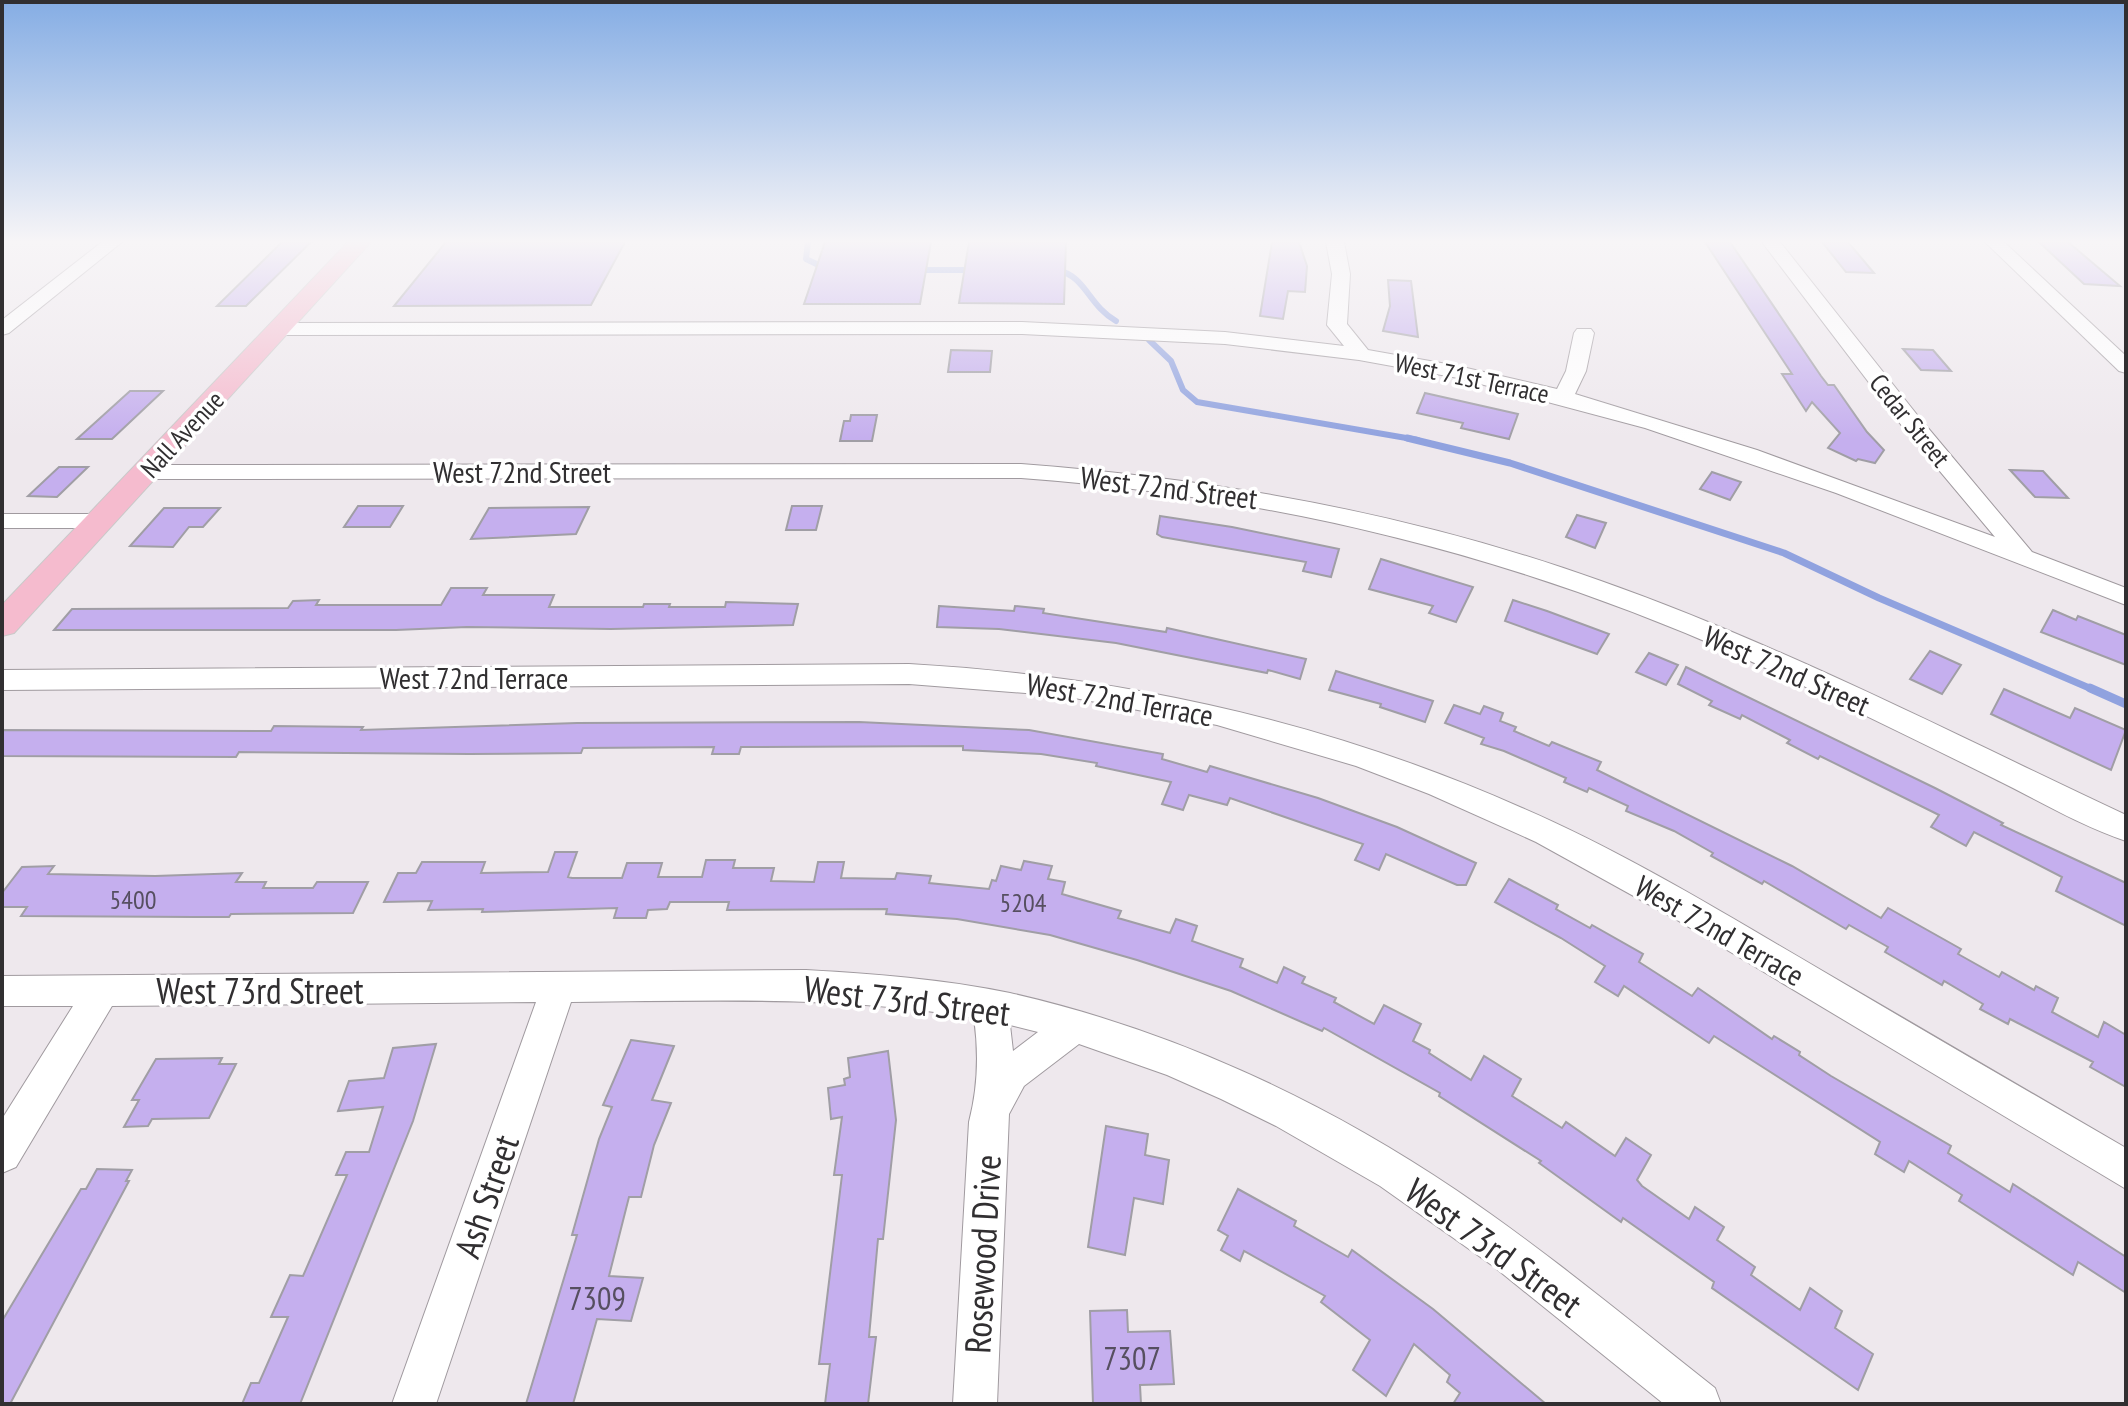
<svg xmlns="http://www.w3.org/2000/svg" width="2128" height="1406" font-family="'PT Sans Narrow',sans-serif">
  <rect width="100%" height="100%" fill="#eee8ed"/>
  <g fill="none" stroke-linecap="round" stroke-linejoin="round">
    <!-- stream-far2 -->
    <g stroke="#90a2df" stroke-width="6">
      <path d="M808,242L806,259L827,269"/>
      <path d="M917,270H975"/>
      <path d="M1057,270C1086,276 1088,305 1116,321"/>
      <path d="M1149,340L1171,361L1183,390L1197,402L1418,440"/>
    </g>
    <!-- stream-far1 -->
    <path stroke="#90a2df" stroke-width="7" d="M1407,438L1510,463L1784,553L1879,598L2094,690"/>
    <!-- stream -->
    <path stroke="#90a2df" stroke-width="9" d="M2090,688L2126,704"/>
  </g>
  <!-- building -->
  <g fill="#c5afee" stroke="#a09ea5" stroke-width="2">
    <path d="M282,242H311L246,306H217Z"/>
    <path d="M446,242H625L591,305L394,306Z"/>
    <path d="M825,242H931L920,304H804Z"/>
    <path d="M969,242H1066L1064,304L959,303Z"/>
    <path d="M1272,242H1299L1307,266L1305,292L1288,291L1283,319L1260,316Z"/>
    <path d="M1705,242H1730L1821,376L1828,385H1834L1867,432L1884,450L1875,463L1858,459L1856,461L1828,448L1840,433L1812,402L1806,411L1782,374H1792Z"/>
    <path d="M1822,242H1848L1874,273L1846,272Z"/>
    <path d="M2039,242H2068L2120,286L2084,284Z"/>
    <path d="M1388,280L1411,281L1418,337L1383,331L1390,306Z"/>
    <path d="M1903,349L1933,350L1951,371L1921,370Z"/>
    <path d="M951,350L992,351L990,372H948Z"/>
    <path d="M130,391H163L112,439H77Z"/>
    <path d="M1425,393L1518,414L1509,439L1461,428L1463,423L1417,413Z"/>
    <path d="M851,415H877L872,441H840L844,421H850Z"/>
    <path d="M59,467H88L57,497L28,496Z"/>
    <path d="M2010,470L2043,471L2068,498L2035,497Z"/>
    <path d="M1712,472L1741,482L1730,500L1700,489Z"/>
    <path d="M358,506H403L390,527H344Z"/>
    <path d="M792,506H822L816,530H786Z"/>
    <path d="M589,507L576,534L471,539L489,508Z"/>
    <path d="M164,508H220L203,527H189L173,547L130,546Z"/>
    <path d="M1577,515L1606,523L1595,548L1566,537Z"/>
    <path d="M1160,516L1232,527L1339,549L1331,577L1303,571L1306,562L1162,537L1157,534Z"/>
    <path d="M1381,559L1473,587L1456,622L1429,613L1433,606L1369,589Z"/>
    <path d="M451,588H487L483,595H554L549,607H643L644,604H670L669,607H725L726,602L798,604L793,625L611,629L467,627L396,630H54L72,609L288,608L293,601L319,600L316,605H441Z"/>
    <path d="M1513,600L1547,611L1609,634L1597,654L1505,621Z"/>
    <path d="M939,606L1014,611L1015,606L1044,609L1043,613L1166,632L1167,628L1306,659L1300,679L1268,670L1267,673L1116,643L999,629L937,627Z"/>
    <path d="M2053,610L2076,620L2078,616L2126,635V665L2041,632Z"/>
    <path d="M1930,651L1961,665L1942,694L1910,679Z"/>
    <path d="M1649,653L1678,665L1666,685L1636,672Z"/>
    <path d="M1686,667L1935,788L2003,823L2001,825L2126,883V926L2056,891L2062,877L1974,832L1966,846L1931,827L1939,815L1820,756L1818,759L1787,743L1790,740L1742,715L1740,719L1709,705L1712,701L1678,684Z"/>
    <path d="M1336,671L1433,701L1425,722L1380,707L1381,704L1329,690Z"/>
    <path d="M2004,689L2070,718L2075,708L2126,730L2111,770L1991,714Z"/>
    <path d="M1454,705L1480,714L1484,706L1503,713L1500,721L1516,727L1514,731L1549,746L1552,742L1601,762L1597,770L1792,866L1881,918L1888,908L1961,949L1958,954L1999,977L2002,972L2034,990L2036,986L2058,998L2052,1012L2098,1037L2104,1022L2126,1035V1087L2090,1067L2093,1062L2010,1019L2008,1024L1980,1009L1983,1004L1944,981L1942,985L1885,952L1888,947L1849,925L1846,929L1764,881L1762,884L1711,856L1713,853L1674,831L1626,811L1628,806L1589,788L1587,792L1564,782L1566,778L1504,751L1481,744L1484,738L1445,723Z"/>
    <path d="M859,722L1029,730L1163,754L1162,759L1207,772L1210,766L1318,798L1397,827L1476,863L1466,885H1457L1386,854L1379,870L1355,860L1363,844L1230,798L1227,805L1189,795L1183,810L1162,804L1171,782L1096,766L1097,763L1041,754L963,750V746L741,747L739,754H712L714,747L583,748L581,753L469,754L239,752L236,757L2,756V730L271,731L274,726L363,727L361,730L577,723Z"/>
    <path d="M555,852H577L568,877L572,878H622L627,863H662L658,877H702L706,860H735L733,868H774L771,881L814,882L818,862H844L841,878L895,879L897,873L931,876L929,883L989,889L992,880L996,881L1001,866L1021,870L1024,861L1052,866L1048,879L1065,882L1062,894L1121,911L1118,918L1170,933L1176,919L1197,926L1192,941L1243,959L1240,967L1277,983L1284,967L1305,977L1302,983L1336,998L1334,1002L1374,1024L1384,1005L1421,1024L1413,1041L1430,1050L1429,1053L1471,1080L1484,1056L1521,1079L1512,1096L1562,1128L1566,1122L1615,1156L1626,1138L1651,1155L1637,1180L1642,1186L1689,1219L1695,1207L1724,1227L1717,1240L1755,1267L1751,1275L1800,1310L1810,1288L1842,1311L1835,1328L1873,1354L1858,1390L1712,1288L1714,1282L1623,1218L1621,1222L1539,1163L1541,1161L1439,1096L1440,1093L1324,1028L1322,1031L1231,991L1137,960L1050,935L957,919L886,914L887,909L727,910L729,902H670L667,909L648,910L646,918H614L617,908L482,912L483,909L428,910L432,901L384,902L398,873H416L422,862H485L481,873L548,872Z"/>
    <path d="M54,866L48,874L155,876L242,873L236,882H266L263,888H313L317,882H368L353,913L231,914L229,917H194L21,916L27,907H2V893L22,867Z"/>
    <path d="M1509,879L1558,905L1556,909L1590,928L1592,925L1643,954L1639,962L1692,996L1698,988L1772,1039L1774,1036L1800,1052L1799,1055L1831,1076L1951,1146L1948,1153L2010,1192L2013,1184L2126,1257V1293L2078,1262L2073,1275L1959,1201L1962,1195L1909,1161L1904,1172L1875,1154L1880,1142L1714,1036L1709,1043L1624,986L1618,996L1595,982L1605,966L1561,938L1495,902Z"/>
    <path d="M631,1040L674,1046L652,1100L671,1103L654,1145L641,1197H629L609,1276L643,1278L631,1321L597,1319L573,1404H526L577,1235H572L599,1139L612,1107L603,1105Z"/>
    <path d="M436,1044L413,1121L300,1404H242L251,1383H259L288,1317H271L290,1275L303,1276L347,1175H336L346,1152H369L383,1107L338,1111L349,1081L384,1078L393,1048Z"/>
    <path d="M888,1051L896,1120L883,1239H878L869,1337H876L868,1404H825L830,1364H819L842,1175H834L842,1117L831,1119L828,1088L845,1085L844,1079L850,1077L848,1058Z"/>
    <path d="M222,1058L219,1064H236L209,1118L152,1119L148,1126L124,1127L139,1100H132L156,1059Z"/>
    <path d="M1106,1126L1148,1134L1145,1155L1169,1160L1163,1204L1134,1198L1125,1255L1088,1247Z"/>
    <path d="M97,1169L132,1170L126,1181H129L10,1404H2V1321L81,1189H86Z"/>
    <path d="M1238,1189L1296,1221L1294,1226L1348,1257L1352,1250L1433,1309L1546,1404H1453L1460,1393L1447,1382L1450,1375L1414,1344L1386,1396L1353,1370L1370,1340L1321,1302L1325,1296L1244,1251L1240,1261L1221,1250L1228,1236L1218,1230Z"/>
    <path d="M1127,1310L1128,1332L1170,1331L1174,1384L1140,1385L1141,1404H1093L1090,1311Z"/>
  </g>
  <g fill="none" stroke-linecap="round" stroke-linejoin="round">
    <defs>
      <g id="minor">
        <path d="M102,242H122L9,333L2,335V320Z"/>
        <path d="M1326,242H1344L1350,274L1347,324L1368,350L1458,366L1557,389L1566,371L1574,333L1577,329H1591L1594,333L1586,371L1575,394L1757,450L1995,537L1902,426L1762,242H1780L1918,416L2032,552L2126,588V605L1836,493L1645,428L1458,378L1359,360L1225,344L1022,334L279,335L269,329L279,323L1022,322L1225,332L1344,346L1327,325L1332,274Z"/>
        <path d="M1985,242H2004L2126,356V373L2119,371Z"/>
        <path d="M1021,464C1219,479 1414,514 1601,581C1782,645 1953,734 2126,815V841C2081,826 2038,800 1995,779C1910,737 1825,695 1739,656C1507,553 1274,497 1021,478L147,479L139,477L136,472L139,467L147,465Z"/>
        <path d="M2,514H101L109,516L113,521L109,526L101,528H2Z"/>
        <path d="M909,664C1122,676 1327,721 1522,808C1626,853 1723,913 1821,970C1922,1030 2024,1089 2126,1148V1189L1677,920L1536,842L1429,794L1356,766L1217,725L1064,696L909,684L2,690V670Z"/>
        <path d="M806,970C874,974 943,979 1010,993C1169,1029 1321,1099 1456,1190C1546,1251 1630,1321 1715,1388L1721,1404H1664L1493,1266L1380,1186L1276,1126L1221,1099L1167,1075L1079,1044L1024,1086L1009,1114L997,1404H953L969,1122C978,1087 979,1053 974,1018C840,995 706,1001 571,1002L436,1404H392L536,1002L112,1006L16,1167L2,1173V1119L73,1006H2V976ZM1010,1025L1038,1032L1013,1051Z"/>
      </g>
      <path id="major" d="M348,242H371L14,633L2,636V605Z"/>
    </defs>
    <!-- minor casing -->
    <use href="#minor" stroke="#a09a9f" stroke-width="2"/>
    <!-- major casing -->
    <use href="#major" stroke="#c9c9c9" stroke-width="2"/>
    <!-- minor -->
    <use href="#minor" fill="#fff" fill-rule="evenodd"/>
    <!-- major -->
    <use href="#major" fill="#f5bbce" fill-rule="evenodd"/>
  </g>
  <!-- sky -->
  <linearGradient id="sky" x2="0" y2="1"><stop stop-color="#85ade4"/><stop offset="0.55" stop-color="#f7f5f7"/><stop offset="1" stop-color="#f7f5f7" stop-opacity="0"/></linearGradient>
  <rect width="2128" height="439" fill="url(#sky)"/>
  <g text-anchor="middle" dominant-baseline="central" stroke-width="7" stroke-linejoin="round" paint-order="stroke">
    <!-- far-street labels -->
    <g font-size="26" fill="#312f31" stroke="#fff">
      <text transform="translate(1472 378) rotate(12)">West 71st Terrace</text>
      <text transform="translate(1910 420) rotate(51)">Cedar Street</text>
      <text transform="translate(182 434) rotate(-47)">Nall Avenue</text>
    </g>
    <!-- number labels -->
    <g font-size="26" fill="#564f60">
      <text x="133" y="899">5400</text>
      <text x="1023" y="902">5204</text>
    </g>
    <!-- street labels -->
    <g font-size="30" fill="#312f31" stroke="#fff">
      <text x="522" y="471">West 72nd Street</text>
      <text transform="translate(1169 487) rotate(7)">West 72nd Street</text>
      <text transform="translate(1787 670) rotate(24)">West 72nd Street</text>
      <text x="474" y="677">West 72nd Terrace</text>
      <text transform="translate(1120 699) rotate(10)">West 72nd Terrace</text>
      <text transform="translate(1720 930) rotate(30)">West 72nd Terrace</text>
    </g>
    <!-- near-number labels -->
    <g font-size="32" fill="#564f60">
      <text x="597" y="1298">7309</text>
      <text x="1132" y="1358">7307</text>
    </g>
    <!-- near-street labels -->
    <g font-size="36" fill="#312f31" stroke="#fff">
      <text x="260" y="990">West 73rd Street</text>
      <text transform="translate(907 1000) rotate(7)">West 73rd Street</text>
      <text transform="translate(486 1196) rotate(-71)">Ash Street</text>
      <text transform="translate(1494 1247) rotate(36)">West 73rd Street</text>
      <text transform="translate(982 1254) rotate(-87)">Rosewood Drive</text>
    </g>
  </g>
  <!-- border -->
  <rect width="2128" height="1406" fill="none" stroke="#312f31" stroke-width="8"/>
</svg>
